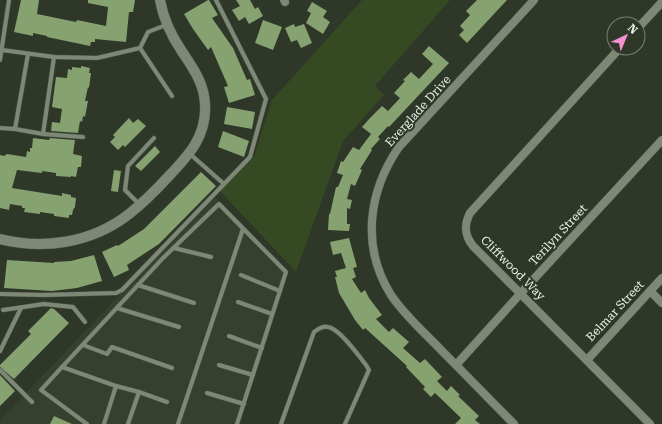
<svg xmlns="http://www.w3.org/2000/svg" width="662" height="424" font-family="'Roboto Serif',serif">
  <rect width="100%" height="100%" fill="#2e3728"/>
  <!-- built -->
  <path fill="#35412c" d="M214,196L288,270L239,424H0V420Z"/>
  <!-- green -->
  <path fill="#354a22" d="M362,0H450L375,86L384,95L343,141L296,272L217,188L254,157L272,100Z"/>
  <!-- building -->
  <g fill="#86a270">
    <path d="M21,0H39L37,14L76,22L77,20L106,26L108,7L88,3V0H135L133,12H129L126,42L95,39V42H91L90,46L47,37V36L33,33V36L14,32Z"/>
    <path d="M208,0H209L218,15L212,18L233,48L247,80L250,79L255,95L229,103L224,87L228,86L211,47L208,50L193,29L184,14Z"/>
    <path d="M236,0H250L255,9L258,7L263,16L249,24L245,17L239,21L232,10L240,6Z"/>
    <path d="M477,0H507L467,43L459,35L464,30L460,26L470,15L466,11Z"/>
    <path d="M312,2L327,11L323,17L330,22L323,34L306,23L311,13L307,11Z"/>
    <path d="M263,20L282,27L273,50L255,43Z"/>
    <path d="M294,24L295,27L304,24L312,43L301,48L297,40L291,42L285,28Z"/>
    <path d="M429,46L449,63L389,127L388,126L378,137L380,139L371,149L372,150L360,169L362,170L355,186L351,184L347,199L352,200L350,209L347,208V224H350L349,231L328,230L329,214H330L336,187H338L343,175L337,173L341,161L343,162L353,147L359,150L371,134L362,127L370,118L382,106L388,111L400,98L394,93L405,81L403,80L411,72L419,79L433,64L422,54Z"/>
    <path d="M81,66L90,68L89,73H91L89,88L88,87L85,101H88L85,117L83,116L82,122L80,121L78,133L51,131L52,122L60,123L62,109L52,107L56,77L67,78L68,69L72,70V67L81,68Z"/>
    <path d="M227,107L255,112L252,129L224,124Z"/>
    <path d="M129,118L133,123L138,119L146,126L125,147L123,145L118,150L110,142L115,137L113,135Z"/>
    <path d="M223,131L249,141L244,157L218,147Z"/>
    <path d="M33,138L49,140L50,138L75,140L73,154L82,156L81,167H78L76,177L71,176V177L56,176V173L42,171V173L17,170L12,188L62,196V193L71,195V197L76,198L75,207L73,210L72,215H69V218L54,216V214L40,212V214L24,212L25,208H22V206L10,204L9,210L0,208V155L4,156L7,154L26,157L27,151L30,152V148H32Z"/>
    <path d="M155,146L160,152L141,171L135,166Z"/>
    <path d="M114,170L121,171L118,192L111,191Z"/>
    <path d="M201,172L216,186L159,244L127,265L129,270L114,277L102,252L117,245L118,246L144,229Z"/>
    <path d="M349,238L357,267L353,268L356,277L352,279L361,293L365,290L369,298L382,315L376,319L389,332L393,328L409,342L403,348L420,363L425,359L442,377L437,381L447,391L451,386L460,395L458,396L479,416L475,420L480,424H455L461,418L435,393L431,397L423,389L425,387L406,367L407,366L365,328L363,330L355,320L339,293L335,277H337L335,271L346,268L341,253L333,255L330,242Z"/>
    <path d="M94,255L102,281L77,288L52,291L4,288L7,260L54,263V262L71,261Z"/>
    <path d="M51,308L54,309L69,323L14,379L0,367V365L31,334L28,331Z"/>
    <path d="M0,375L15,391L0,406Z"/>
    <path d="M54,416L72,424H50Z"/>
  </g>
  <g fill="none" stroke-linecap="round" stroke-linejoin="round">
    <defs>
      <g id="service">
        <path d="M140,48L172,96"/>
        <path d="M2,50L54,57L97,58L140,48L148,32L166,25"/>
        <path d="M0,60L9,0"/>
        <path d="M0,128L15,129L28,54"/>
        <path d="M15,129L43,134L54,57"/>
        <path d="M43,134L83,137"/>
        <path d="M190,154L224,184"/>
        <path d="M140,205L125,190L128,166L154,138"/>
        <path d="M174,248L211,257"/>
        <path d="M241,275L280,291"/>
        <path d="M138,285L194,303"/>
        <path d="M0,294L44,295L116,293L122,290L250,157L266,99L216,0"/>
        <path d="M238,302L272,314"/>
        <path d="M117,308L179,327"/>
        <path d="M3,310L44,304L73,307L85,322"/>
        <path d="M229,336L262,348"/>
        <path d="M83,345L107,354L112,347L172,368"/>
        <path d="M0,351L21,308"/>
        <path d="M219,365L253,375"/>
        <path d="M62,367L163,258L219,204L286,272L237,424"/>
        <path d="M0,370L32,402"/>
        <path d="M139,392L167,402"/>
        <path d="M207,393L244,404"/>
        <path d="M87,424L41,390L62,367L116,386"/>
        <path d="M104,424L116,386L139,392L128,424"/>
        <path d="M178,424L243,229"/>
        <path d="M281,424L314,332C318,329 322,326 328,327C339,328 359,356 366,365L369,370L345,424"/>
      </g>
      <g id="minor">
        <path d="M284,0L285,2"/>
        <path d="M638,28L662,2"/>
        <path d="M620,48L470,213C464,225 464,235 473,246L650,424"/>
        <path d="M650,291L662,303"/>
        <path d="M587,360L662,278"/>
        <path d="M456,365L521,293L662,140"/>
        <path d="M514,424C490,400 466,375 442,351C425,333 405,316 391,295C361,247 368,192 399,147L534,0"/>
      </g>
      <path id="tertiary" d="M0,239C44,250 92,243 129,214C143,203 156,190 168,177C189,155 207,136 205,104C204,82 192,67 181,50C171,35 163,17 160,0"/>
    </defs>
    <!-- service casing -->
    <use href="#service" stroke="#4e5548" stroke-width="5"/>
    <!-- minor casing -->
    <use href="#minor" stroke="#4e5548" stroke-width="9"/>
    <!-- tertiary casing -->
    <use href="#tertiary" stroke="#4e5548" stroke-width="11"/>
    <!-- service -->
    <use href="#service" stroke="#7d8876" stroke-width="4"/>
    <!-- minor -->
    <use href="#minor" stroke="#7d8876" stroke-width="8"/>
    <!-- tertiary -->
    <use href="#tertiary" stroke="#7d8876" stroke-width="10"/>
  </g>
  <g text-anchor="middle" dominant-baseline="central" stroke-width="4" stroke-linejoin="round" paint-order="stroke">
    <!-- street labels -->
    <g font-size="12" fill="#eaf0e6" stroke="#2e3728">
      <text transform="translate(418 111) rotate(-48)">Everglade Drive</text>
      <text transform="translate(558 235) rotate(-47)">Terilyn Street</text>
      <text transform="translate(513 268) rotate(45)">Cliffwood Way</text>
      <text transform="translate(615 311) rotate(-47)">Belmar Street</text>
    </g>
  </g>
  <!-- north arrow -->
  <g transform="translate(626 36) rotate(44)"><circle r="19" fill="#2e3728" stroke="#798174"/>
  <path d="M0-3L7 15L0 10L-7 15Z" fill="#f590d1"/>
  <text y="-6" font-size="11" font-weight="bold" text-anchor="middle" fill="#eaf0e6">N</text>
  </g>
</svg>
